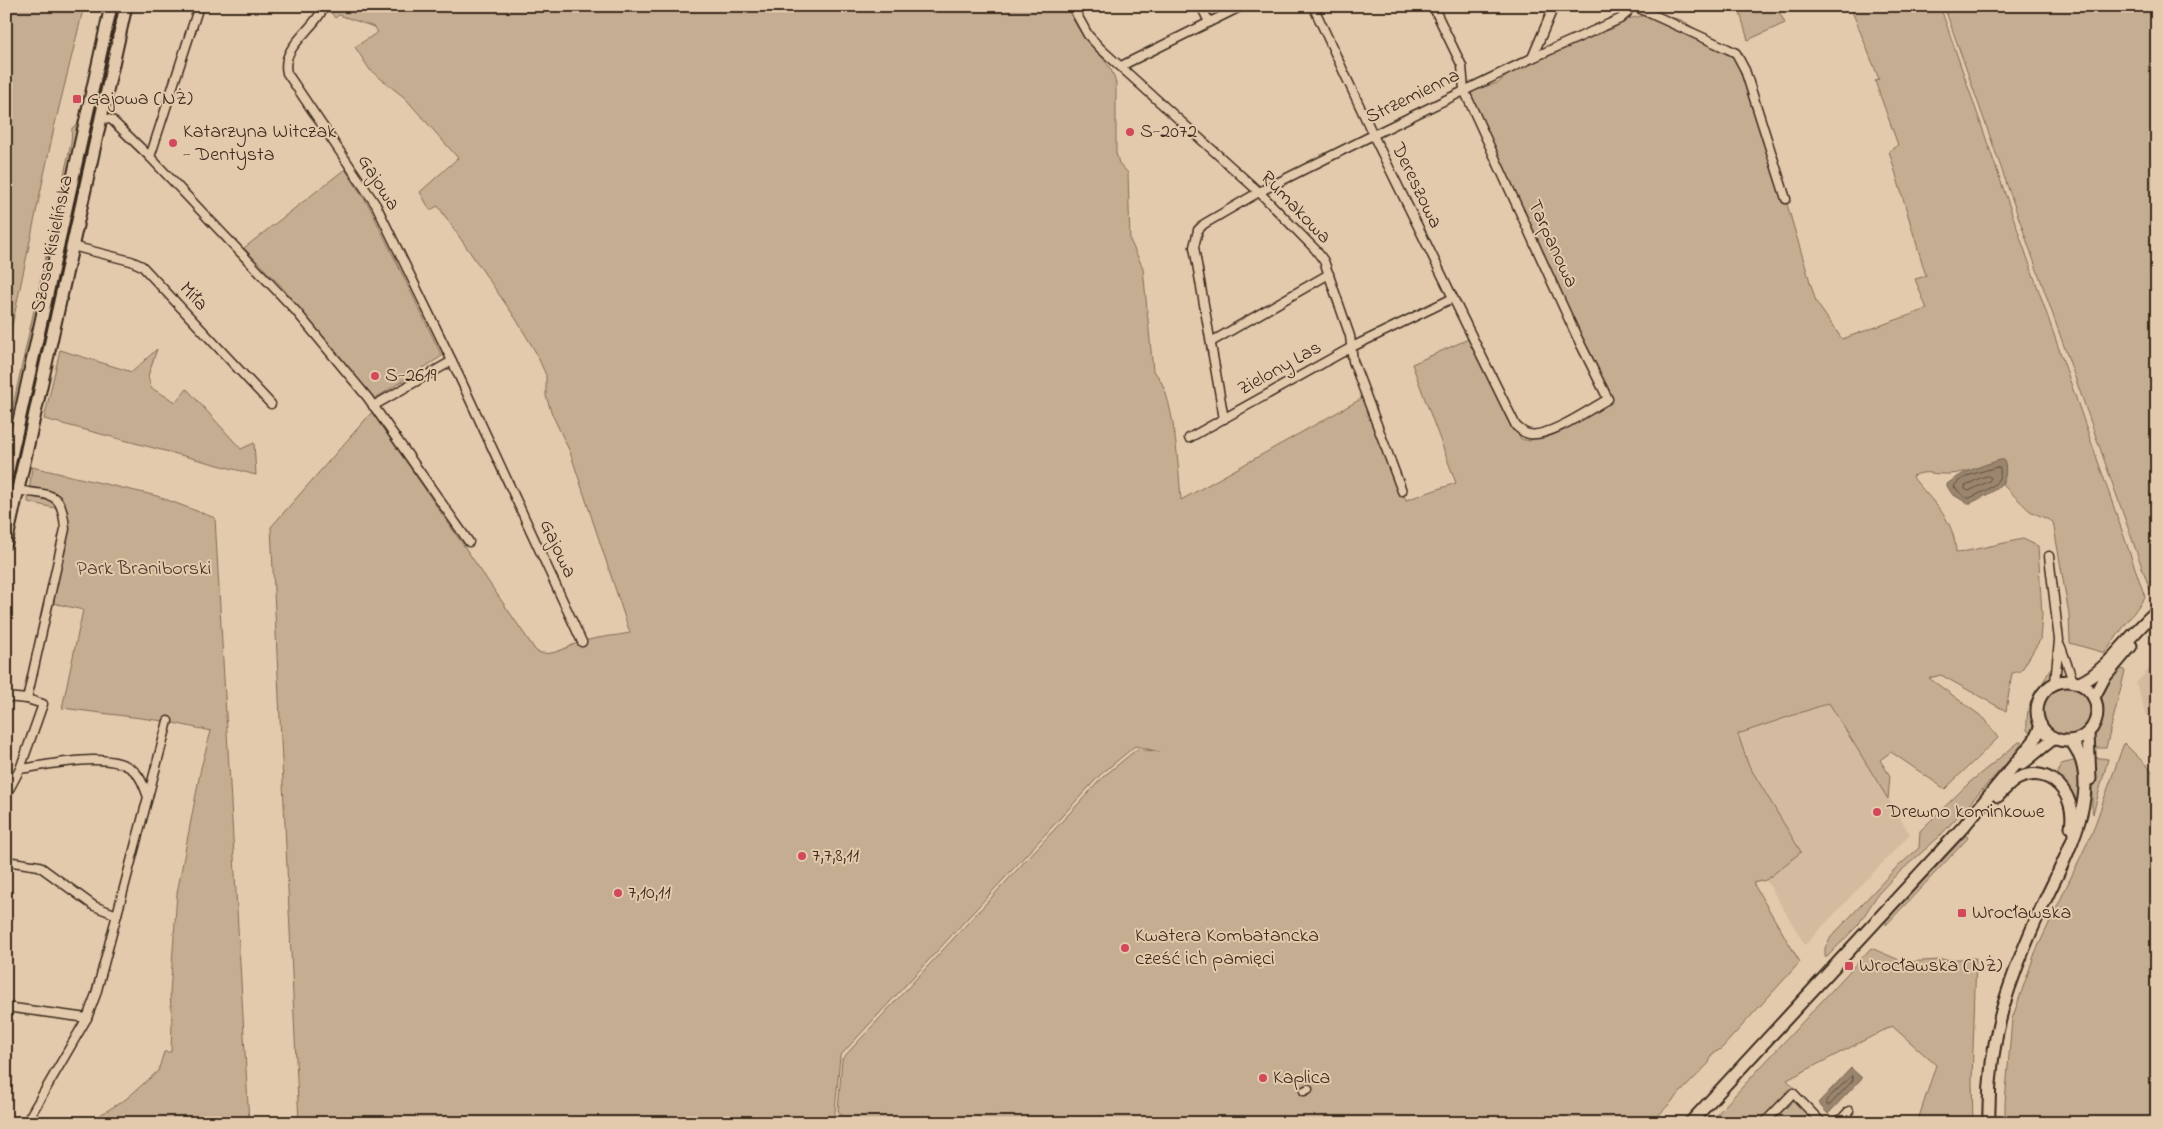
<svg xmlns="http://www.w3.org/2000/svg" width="2163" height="1129" font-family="'Indie Flower',sans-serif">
  <rect width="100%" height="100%" fill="#e4caac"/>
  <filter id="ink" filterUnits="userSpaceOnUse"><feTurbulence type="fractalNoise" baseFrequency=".02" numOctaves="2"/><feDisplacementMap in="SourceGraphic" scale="10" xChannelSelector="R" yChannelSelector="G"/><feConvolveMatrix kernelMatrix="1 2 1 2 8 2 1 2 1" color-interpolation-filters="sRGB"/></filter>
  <g filter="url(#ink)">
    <!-- built -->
    <g fill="#d4bb9f">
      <path d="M2157,661V732L2146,715L2136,683Z"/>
      <path d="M1829,703L1910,834L1805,945L1766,880L1801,852L1748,764L1738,734Z"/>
    </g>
    <!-- green -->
    <g fill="#c5ad92" stroke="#806c58">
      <path d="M6,6H84L54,128L6,354Z"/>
      <path d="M333,6H1067C1072,17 1077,28 1085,38C1097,54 1112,63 1116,84V153L1119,163L1128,173L1130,240L1143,268L1153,371C1174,386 1179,473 1181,500L1368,395L1406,500L1456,483L1412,364L1473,337L1521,439L1529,441L1607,398L1468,91L1498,83L1525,61L1614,28L1627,19L1642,16L1661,15L1681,20L1728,49L1746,66L1816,302L1842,339L1927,309L1915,279L1926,276L1889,151L1898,145L1875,81L1879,79L1850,6H1940L2145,597L2105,653L2070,643L2069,614L2053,522L2030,511L2002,484L2005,478L1995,462C1981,468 1959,475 1944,474C1928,474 1928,470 1912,476C1931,502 1954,516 1956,552L1967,551L2023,539L2038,546L2042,615L2040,640L2021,671L2012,673L2006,711L1941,675L1929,678L1985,719L1998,738L1945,789L1891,752L1880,760L1890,776L1888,799L1829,703L1738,734L1748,764L1801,852L1766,880L1753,883L1800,962L1721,1049L1712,1054L1709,1063L1651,1123H841L842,1116L838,1111L842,1059L1103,777L1137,749L1160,752L1135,746L1100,775L840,1056L834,1123H299L271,527L372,412L536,651C552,659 568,645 584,641C598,637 615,636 630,633L570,452L552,414L546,396V375L535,351L516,319L438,206L430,210L420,192L458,158L405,98L370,70L357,50L355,47L378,32L374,27L339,15L335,18L330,11Z"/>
      <path d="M1738,6H1776L1785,23L1748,40Z"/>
      <path d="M1944,6H2157V583L2150,590Z"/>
      <path d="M111,28L110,36L113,37L6,522V499Z"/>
      <path d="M76,125V141L6,455V437L71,143L72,128Z"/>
      <path d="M345,169L370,208L442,356L374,399L281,286L244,248Z"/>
      <path d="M157,349L148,376L151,388L176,402L187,389L241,449L254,443L256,475L44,419L60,350L132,372Z"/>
      <path d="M32,467L157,496L215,518L249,1123H94L100,1115L126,1099L158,1071L164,1052H171L172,1022L170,993L177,893L201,768L211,731L164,721L62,708L83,610L53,603L68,511L28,502Z"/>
      <path d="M2053,663V677C2048,682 2042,686 2038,692C2028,706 2036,721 2033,737L2027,730C2025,694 2042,691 2053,663Z"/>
      <path d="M2118,667L2125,671L2106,748H2091L2092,737L2101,714L2100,695Z"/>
      <circle cx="2067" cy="711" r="24"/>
      <path d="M2019,742H2024L2014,755L1938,838L1893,878L1878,894L1858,925L1827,957H1825V948L1831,937L1894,870L1919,848L1920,831L1970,782Z"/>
      <path d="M2124,743L2157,776V1123H2005V1103L2012,1019L2035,953L2092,833Z"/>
      <path d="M2092,757L2108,759L2093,814L2092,807Z"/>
      <path d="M2077,760L2081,790L2077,807L2068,788L2056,778L2061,764Z"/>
      <path d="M1966,835L1968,838L1886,925V921Z"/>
      <path d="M1871,948L1904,962L1976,958L1972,1080L1973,1123H1917L1936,1065L1892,1026L1787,1080L1826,1123H1709Z"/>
    </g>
    <!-- water -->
    <g fill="#9a856e" stroke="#74614e">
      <path d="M2000,460H2004C2012,486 1990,493 1971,503H1967L1952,494L1947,486V484C1964,471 1981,466 2000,460Z"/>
      <path d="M1851,1068L1862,1078L1828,1114L1818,1103Z"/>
    </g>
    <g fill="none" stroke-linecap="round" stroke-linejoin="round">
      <!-- shore -->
      <g stroke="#614e3e" stroke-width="1">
        <path d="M1997,467L2000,468C2003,486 1983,491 1970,498H1966L1954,487C1959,475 1986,471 1997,467Z"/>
        <path d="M1988,476L1991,478L1989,481L1969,491L1965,489V486L1980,478Z"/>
        <path d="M1852,1076L1853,1080L1830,1105H1827L1826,1101Z"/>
      </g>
      <defs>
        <g id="street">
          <path d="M324,6C316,29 280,46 287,73L376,205L452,361L582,642"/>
          <path d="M1072,6L1088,35L1101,49L1259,192L1315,249L1324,261L1350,336L1353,361L1402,491"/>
          <path d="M1201,6L1209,22"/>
          <path d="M1313,6L1375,139L1516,426C1520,429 1523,433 1529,434C1549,438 1590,409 1608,399L1577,337L1464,90L1462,66L1433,6"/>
          <path d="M1634,6L1728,49L1736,53L1745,70L1786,199"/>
          <path d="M1532,58L1554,6"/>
          <path d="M1121,66L1242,6"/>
          <path d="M101,117L112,120L150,157L295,310L368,398L469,542"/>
          <path d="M150,157L199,6"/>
          <path d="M72,246L131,261L142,266L271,404"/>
          <path d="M1211,342L1329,274"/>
          <path d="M373,406L452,361"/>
          <path d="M1224,419L1194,247L1198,230L1204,224L1259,192L1373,135L1532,58L1620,19L1627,13L1629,6"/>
          <path d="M1189,438L1352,347L1453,298"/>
          <path d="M18,490C48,497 62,487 65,529L27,699"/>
          <path d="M2049,556L2059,640L2055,683"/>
          <path d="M2061,647L2073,681"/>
          <path d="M6,697L27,699L43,704L20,769L6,795"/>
          <path d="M20,769C50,765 115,749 136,773C142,779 145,789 148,797L96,994L87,1018L26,1123"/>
          <path d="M148,797L168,721"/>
          <path d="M6,861L39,866L94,906L117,915"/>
          <path d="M6,1007L87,1018"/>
          <path d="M1304,1091L1308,1089"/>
          <path d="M1764,1123L1793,1093L1822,1123"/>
          <path d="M1838,1123L1849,1111"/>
        </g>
        <g id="secondary">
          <path d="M6,479L111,6"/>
          <path d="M6,543L126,6"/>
          <circle cx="2067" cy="711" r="30"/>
          <path d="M2079,683C2107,672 2132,631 2157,611"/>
          <path d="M2094,697L2104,678L2131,646"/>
          <path d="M2088,733L2090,779"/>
          <path d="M2022,764L2054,738"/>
          <path d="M1998,796C2004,790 2010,782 2019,778C2051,764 2077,796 2071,827"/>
          <path d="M1690,1123L1964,826L2034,741L2041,726"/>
          <path d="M1989,1123C1988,1084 1993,1044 2003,1007C2013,974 2026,942 2040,911C2060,866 2109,788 2071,741"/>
        </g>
      </defs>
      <!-- street casing -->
      <use href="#street" stroke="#3b2a1e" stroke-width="11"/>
      <!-- secondary casing -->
      <use href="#secondary" stroke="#3b2a1e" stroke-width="15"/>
      <!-- street -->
      <use href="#street" stroke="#e4caac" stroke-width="8"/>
      <!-- secondary -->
      <use href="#secondary" stroke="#e4caac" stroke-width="11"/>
    </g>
  </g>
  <!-- markers -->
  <g fill="#d1495b" stroke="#e4caac" stroke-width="2">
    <rect x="72" y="94" width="10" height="10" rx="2.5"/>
    <circle cx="1130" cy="132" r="5"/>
    <circle cx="173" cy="143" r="5"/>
    <circle cx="375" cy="376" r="5"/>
    <circle cx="1877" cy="812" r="5"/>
    <circle cx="802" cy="856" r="5"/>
    <circle cx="618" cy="893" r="5"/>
    <rect x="1957" y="908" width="10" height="10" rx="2.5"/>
    <circle cx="1125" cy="948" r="5"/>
    <rect x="1844" y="961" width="10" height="10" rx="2.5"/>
    <circle cx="1263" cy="1078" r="5"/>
  </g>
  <g text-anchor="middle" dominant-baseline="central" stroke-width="4" stroke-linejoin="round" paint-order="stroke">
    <!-- street labels -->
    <g font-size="20" fill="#3b2a1e" stroke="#e4caac">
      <text transform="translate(1413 97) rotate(-26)">Strzemienna</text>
      <text transform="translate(378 183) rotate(58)">Gajowa</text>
      <text transform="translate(1416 186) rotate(64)">Dereszowa</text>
      <text transform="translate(1295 208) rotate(46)">Rumakowa</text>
      <text transform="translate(53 244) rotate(-78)">Szosa Kisielińska</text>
      <text transform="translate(1552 244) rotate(65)">Tarpanowa</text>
      <text transform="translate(193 297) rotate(47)">Miła</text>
      <text transform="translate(1280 369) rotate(-29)">Zielony Las</text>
      <text transform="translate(557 549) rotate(65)">Gajowa</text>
    </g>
    <!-- poi labels -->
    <g font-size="20" fill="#3b2a1e" stroke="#e4caac" text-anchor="start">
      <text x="87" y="99">Gajowa (NŻ)</text>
      <text x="183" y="132">Katarzyna Witczak<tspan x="183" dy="23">- Dentysta</tspan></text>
      <text x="1140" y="132">S-2072</text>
      <text x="385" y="376">S-2619</text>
      <text x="1887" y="812">Drewno kominkowe</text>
      <text x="812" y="856">7,7,8,11</text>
      <text x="628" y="893">7,10,11</text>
      <text x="1972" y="913">Wrocławska</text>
      <text x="1135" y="936">Kwatera Kombatancka<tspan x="1135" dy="23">cześć ich pamięci</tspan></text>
      <text x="1859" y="966">Wrocławska (NŻ)</text>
      <text x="1273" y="1078">Kaplica</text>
    </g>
    <!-- park labels -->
    <g font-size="20" fill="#49372a" stroke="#e4caac">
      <text x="144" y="569">Park Braniborski</text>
    </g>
  </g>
  <!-- margin -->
  <rect width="2163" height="1129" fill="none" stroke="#e4caac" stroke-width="25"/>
  <rect x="12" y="12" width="2138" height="1104" fill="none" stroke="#3b2a1e" stroke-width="2" filter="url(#ink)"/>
</svg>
